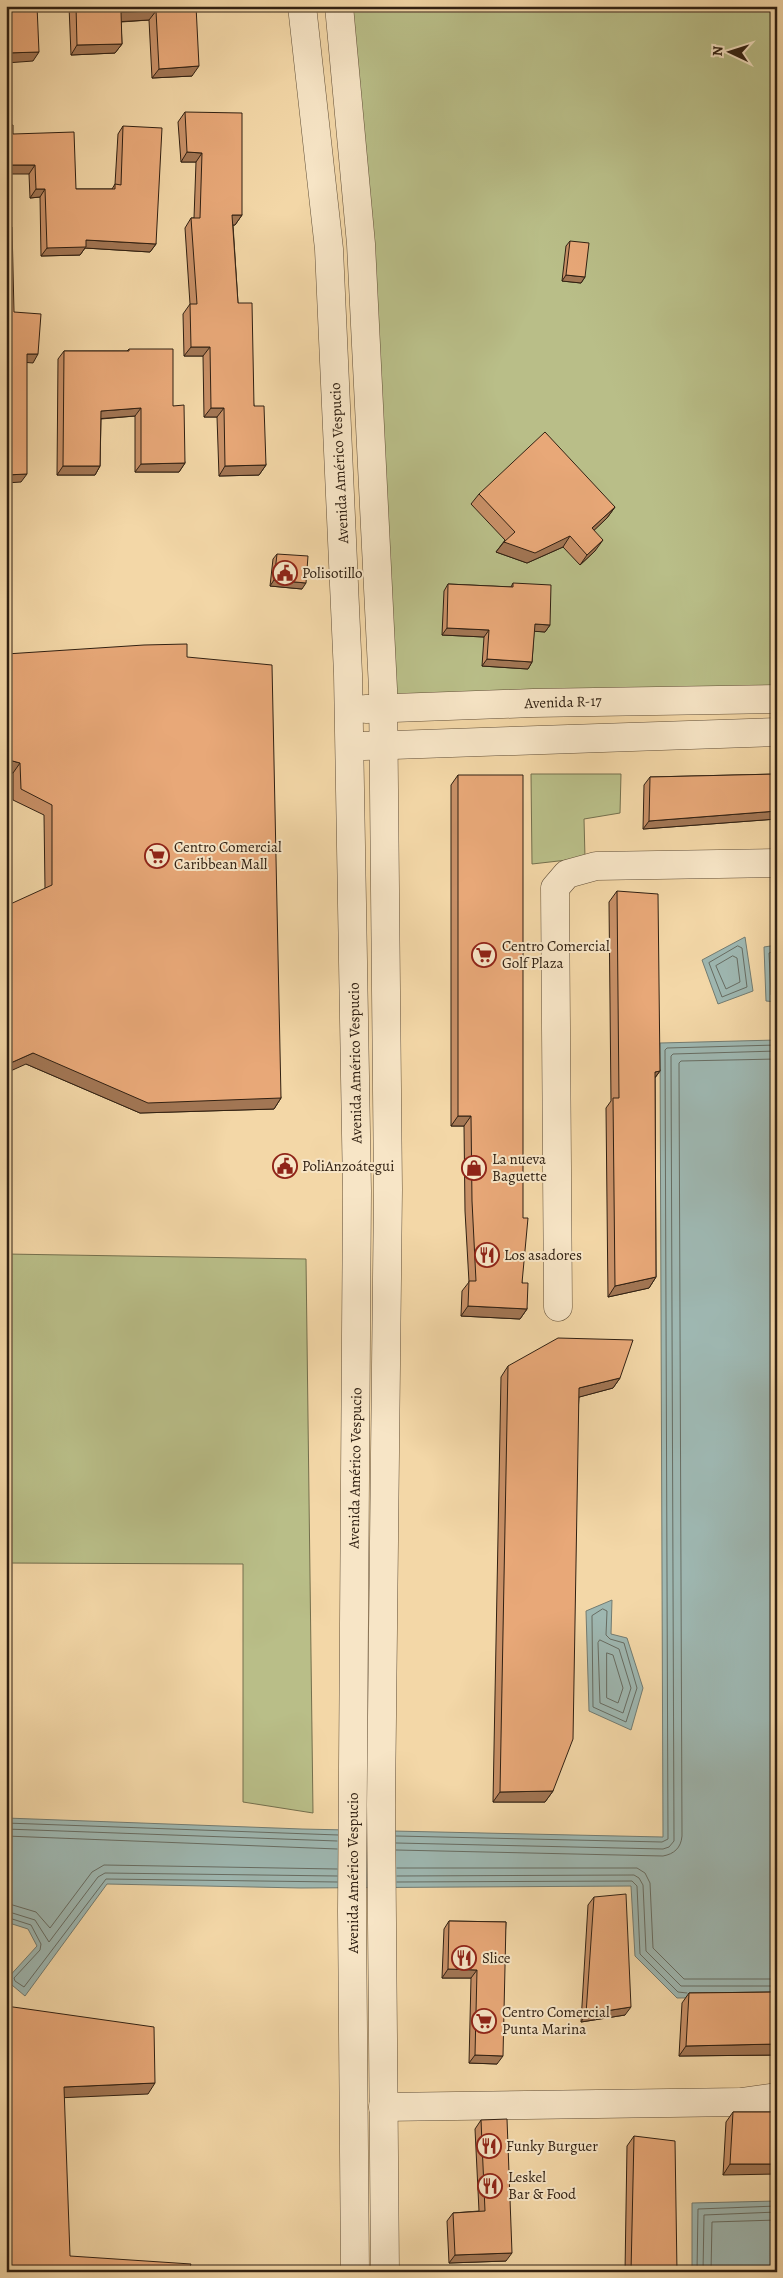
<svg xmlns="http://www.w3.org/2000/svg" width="783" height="2278" font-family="Alegreya,serif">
  <rect width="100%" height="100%" fill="#f3d7a7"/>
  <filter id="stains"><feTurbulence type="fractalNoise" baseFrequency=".004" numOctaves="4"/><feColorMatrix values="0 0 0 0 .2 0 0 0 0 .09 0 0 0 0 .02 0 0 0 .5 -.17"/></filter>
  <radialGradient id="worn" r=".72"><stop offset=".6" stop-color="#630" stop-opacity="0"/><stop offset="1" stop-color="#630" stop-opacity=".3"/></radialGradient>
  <!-- green -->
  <g fill="#b9be88" stroke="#746f4d">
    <path d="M339,6H777V695L383,708Z"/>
    <path d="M531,774H621L620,813L584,819L585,858L532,864Z"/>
    <path d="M6,1254L306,1259L313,1813L243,1802V1564L6,1563Z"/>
  </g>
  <!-- water -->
  <g fill="#9eb7b1" stroke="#727b71">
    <path d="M745,937L753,991L718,1004L702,960Z"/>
    <path d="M777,945V1002L766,1001L764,947Z"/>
    <path d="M777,1040V1997L677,1998L635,1956L631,1886L301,1888L107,1884L25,1996L6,1980L37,1946L28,1929L6,1922V1818L302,1829L663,1837L660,1043Z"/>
    <path d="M612,1600L611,1634L627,1638L643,1688L631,1730L589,1711L586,1611Z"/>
    <path d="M777,2201V2272H692V2203Z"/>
  </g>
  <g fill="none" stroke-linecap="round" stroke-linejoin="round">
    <!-- shore -->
    <g stroke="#676c62" stroke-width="1">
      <path d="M738,946L742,948L747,987L722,997L709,963Z"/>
      <path d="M777,950L769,953L771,995L777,997"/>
      <path d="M733,956L737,958L740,982L726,989L716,966Z"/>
      <path d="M603,1609L607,1611L606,1635L610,1639L624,1643L637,1688L626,1722L593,1707L592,1616Z"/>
      <path d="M600,1640L619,1649L631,1688L623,1713L600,1703L598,1643Z"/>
      <path d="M607,1653L613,1655L623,1688L618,1703L607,1698Z"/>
      <path d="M6,1823L338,1835"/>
      <path d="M6,1829L337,1841"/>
      <path d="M6,1836L337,1849"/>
      <path d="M396,1836L662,1842L668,1839L665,1050L667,1048L777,1045"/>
      <path d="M396,1843L663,1849L669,1847L674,1841L671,1056L673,1054L777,1051"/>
      <path d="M396,1850L663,1856C674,1854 681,1848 682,1836L679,1063L681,1061L777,1059"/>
      <path d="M397,1868H637L645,1873L650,1883L653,1948L684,1979H777"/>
      <path d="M397,1876L634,1875L639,1878L643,1885L646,1951L681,1986H777"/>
      <path d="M397,1882L632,1881L637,1886L640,1954L678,1992L687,1993"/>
      <path d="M6,1903L36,1912L50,1928L92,1872L104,1865L337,1869"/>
      <path d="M6,1911L35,1920L49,1942L98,1877L105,1873L337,1876"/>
      <path d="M6,1917L31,1925L41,1944L40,1950L14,1978L15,1981L24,1987L106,1879L337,1882"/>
      <path d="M697,2272L698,2209L777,2206"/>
      <path d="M703,2272L704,2215L777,2212"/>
      <path d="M711,2272L712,2222L777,2220"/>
    </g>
    <defs>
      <g id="minor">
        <path d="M302,6L329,249L348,674L357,1191L352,1912L355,2272"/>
        <path d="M339,6L361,244L383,689L388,1190L381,1805L385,2272"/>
        <path d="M366,709L533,703L777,699"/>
        <path d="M364,746L777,732"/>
        <path d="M558,1307L555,888L567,874L596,866L777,863"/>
        <path d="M383,2107L741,2102L777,2097"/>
      </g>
    </defs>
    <!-- minor casing -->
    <use href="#minor" stroke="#614e37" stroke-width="29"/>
    <!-- minor -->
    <use href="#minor" stroke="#f7e5c6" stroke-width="28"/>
  </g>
  <!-- wall -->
  <g fill="#c89067" stroke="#302012">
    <path d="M69,6H196L192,76L152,78L149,20L121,22L122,44L115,53L71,55Z"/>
    <path d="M185,112L242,215L235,225H233L238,303L254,406L266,465L259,475L219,476L217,417H204L203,356H184L183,314L190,304L185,228L191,218H194L196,162H181L178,122Z"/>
    <path d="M123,126L156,244L150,252L85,248L80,255L41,256L40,197L30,198L29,174L13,134L76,189H112L115,184L118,134Z"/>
    <path d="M570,241L585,277L581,283L562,281L566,246Z"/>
    <path d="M129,349L173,406L185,463L179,472H135V416L101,419L100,466L95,475H57L58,359L64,351H127Z"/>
    <path d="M479,494L615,507L607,518L594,530L595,551L580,565L563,547L527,563L496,552L505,540L471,504Z"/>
    <path d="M277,554L302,589L270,586L273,559Z"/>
    <path d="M513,583L550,625L545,632L534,631L532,662L528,669L482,666L484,637L442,635L444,591L448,584L511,587Z"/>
    <path d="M6,654L187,657L281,1098L274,1109L140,1113L26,1064L45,888L44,815L13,800V773L6,772Z"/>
    <path d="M777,774V819L643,829L644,785L650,777Z"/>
    <path d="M458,775L522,1283L527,1309L520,1319L461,1316L462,1291L469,1282L465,1211L464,1126H451V785Z"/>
    <path d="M617,891L660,1071L655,1078L656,1277L649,1288L608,1297L606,1108L611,1101L609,902Z"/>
    <path d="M508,1366L620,1378L613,1388L579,1397L553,1791L545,1802H493L501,1377Z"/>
    <path d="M594,1897L625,2015L581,2022L588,1905Z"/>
    <path d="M449,1921L506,1922L497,2064L469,2063L471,1978H442L444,1929Z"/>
    <path d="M777,1992V2055L679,2056L682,2003L689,1993Z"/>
    <path d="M733,2112H777L723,2175L726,2122Z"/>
    <path d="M481,2120L506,2261L449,2263L447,2221L453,2213L479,2211L475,2129Z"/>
    <path d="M634,2136L677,2272H625L627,2146Z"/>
  </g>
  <!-- shaded-wall -->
  <g fill="#a27654" stroke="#302012">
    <path d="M156,11L149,20L114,22L121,12Z"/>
    <path d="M122,44L115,53L71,55L77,45Z"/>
    <path d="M39,52L33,61L6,63V53Z"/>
    <path d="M199,66L192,76L152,78L159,69Z"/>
    <path d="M187,152L202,153L196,162H181Z"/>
    <path d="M6,165H35L29,174H6Z"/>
    <path d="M36,189H45L40,197L30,198Z"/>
    <path d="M232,215H242L235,225H225Z"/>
    <path d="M86,240L156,244L150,252L85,248L80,255L41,256L47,248Z"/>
    <path d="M566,275L585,277L581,283L562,281Z"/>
    <path d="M191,347H210L203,356H184Z"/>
    <path d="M27,354H38L33,363L21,362Z"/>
    <path d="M141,408L135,416L95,419L101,411Z"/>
    <path d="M211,408H224L217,417H204Z"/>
    <path d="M185,463L179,472H135L141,464Z"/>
    <path d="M266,465L259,475L219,476L225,466Z"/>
    <path d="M63,466H100L95,475H57Z"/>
    <path d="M27,474L21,482L6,483V475Z"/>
    <path d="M615,507L607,518L585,539L592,528Z"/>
    <path d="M570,536L563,547L527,563L496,552L504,542Z"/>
    <path d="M603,540L595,551L580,565L587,555Z"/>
    <path d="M274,580L306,583L302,589L270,586Z"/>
    <path d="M535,624L550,625L545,632L530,631Z"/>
    <path d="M447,628L489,630L484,637L442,635Z"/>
    <path d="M487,659L532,662L528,669L482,666Z"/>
    <path d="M9,760L20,763L13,773L6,772V764Z"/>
    <path d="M777,811V819L643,829L649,821Z"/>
    <path d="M33,1053L281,1098L274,1109L140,1113L26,1064L6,1073V1065Z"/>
    <path d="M660,1071L652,1081L655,1072Z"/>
    <path d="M458,1116H471L464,1126H451Z"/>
    <path d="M656,1277L649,1288L608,1297L615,1286Z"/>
    <path d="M468,1306L527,1309L520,1319L461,1316Z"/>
    <path d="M620,1378L613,1388L572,1399L579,1388Z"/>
    <path d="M553,1791L545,1802H493L500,1792Z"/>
    <path d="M448,1969L477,1970L471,1978H442Z"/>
    <path d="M631,2007L625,2015L581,2022L586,2014Z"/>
    <path d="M777,2044V2055L679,2056L686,2046Z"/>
    <path d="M475,2055L503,2056L497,2064L469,2063Z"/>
    <path d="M155,2083L148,2094L56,2098L64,2087Z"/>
    <path d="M730,2164H777V2174L723,2175Z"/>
    <path d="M512,2253L506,2261L449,2263L455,2255Z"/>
  </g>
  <!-- building -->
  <g fill="#e8a878" stroke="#302012">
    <path d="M6,6H37L39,52L6,53Z"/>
    <path d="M76,6H196L199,66L159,69L156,11L121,12L122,44L77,45Z"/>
    <path d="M185,112L242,113V215H232L238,303H252L254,406H264L266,465L225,466L224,408H211L210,347H191L190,304H197L191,218H200L202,153L187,152Z"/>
    <path d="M6,125H13V134L74,132L76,189H115V184L121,185L123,126L162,128L156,244L86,240V247L47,248L45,189H36L35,165H6Z"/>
    <path d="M6,227H12L14,312L41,314L38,354H27V474L6,475Z"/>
    <path d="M570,241L589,243L585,277L566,275Z"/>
    <path d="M129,349H173V406L184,405L185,463L141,464V408L101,411L100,466H63L64,351H129Z"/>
    <path d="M545,432L615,507L592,528L603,540L587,555L570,536L535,553L504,542L515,532L479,494Z"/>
    <path d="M277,554L308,556L306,583L274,580Z"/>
    <path d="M513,583L551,585L550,625L535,624L532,662L487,659L489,630L447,628L448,584L513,587Z"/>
    <path d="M187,644V657L272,665L281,1098L148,1103L33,1053L6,1065V906L52,885V805L21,789L20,763L9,760L7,711L6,710V654L144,645Z"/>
    <path d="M777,774V811L649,821L650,777Z"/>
    <path d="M458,775H523V1218H528L522,1283H528L527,1309L468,1306L469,1281H476L472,1201L471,1116H458Z"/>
    <path d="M617,891L658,894L660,1071L655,1072L656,1277L615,1286L613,1098H619Z"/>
    <path d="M558,1338L633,1340L620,1378L579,1388L573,1739L553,1791L500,1792L508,1366Z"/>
    <path d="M626,1894L631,2007L586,2014L594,1897Z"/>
    <path d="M449,1921L506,1922L503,2056L475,2055L477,1970L448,1969Z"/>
    <path d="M777,1992V2044L686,2046L689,1993Z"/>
    <path d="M6,2006L154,2027L155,2083L64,2087L70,2256L191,2264L188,2272H6Z"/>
    <path d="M733,2112H777V2164H730Z"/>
    <path d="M507,2119L512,2253L455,2255L453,2213L485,2211L481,2120Z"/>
    <path d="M634,2136L675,2141L677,2272H631Z"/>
  </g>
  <!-- icons -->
  <defs>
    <symbol id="civic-ring" viewBox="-11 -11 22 22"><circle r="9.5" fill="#f7e5c6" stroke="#8f2418" stroke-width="1.5"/><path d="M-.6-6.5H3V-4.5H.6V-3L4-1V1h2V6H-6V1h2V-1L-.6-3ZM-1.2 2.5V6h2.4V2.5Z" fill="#8f2418"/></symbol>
    <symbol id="supermarket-ring" viewBox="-11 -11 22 22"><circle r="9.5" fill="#f7e5c6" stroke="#8f2418" stroke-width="1.5"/><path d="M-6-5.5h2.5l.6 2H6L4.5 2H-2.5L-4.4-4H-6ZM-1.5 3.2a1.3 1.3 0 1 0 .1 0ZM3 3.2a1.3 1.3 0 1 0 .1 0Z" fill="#8f2418"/></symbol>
    <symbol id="shop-ring" viewBox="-11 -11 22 22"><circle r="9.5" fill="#f7e5c6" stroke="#8f2418" stroke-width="1.5"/><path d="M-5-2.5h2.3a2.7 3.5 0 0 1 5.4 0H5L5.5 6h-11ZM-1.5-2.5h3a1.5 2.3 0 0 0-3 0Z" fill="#8f2418"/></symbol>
    <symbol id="restaurant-ring" viewBox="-11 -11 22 22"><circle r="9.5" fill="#f7e5c6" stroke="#8f2418" stroke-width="1.5"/><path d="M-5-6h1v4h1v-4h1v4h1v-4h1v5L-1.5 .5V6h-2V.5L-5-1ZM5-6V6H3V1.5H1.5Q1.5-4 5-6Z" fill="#8f2418"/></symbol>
  </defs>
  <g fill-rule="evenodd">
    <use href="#civic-ring" x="271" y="559" width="28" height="28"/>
    <use href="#supermarket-ring" x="143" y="842" width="28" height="28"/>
    <use href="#supermarket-ring" x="470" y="941" width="28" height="28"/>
    <use href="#civic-ring" x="271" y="1152" width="28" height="28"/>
    <use href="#shop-ring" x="460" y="1154" width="28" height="28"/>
    <use href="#restaurant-ring" x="473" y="1241" width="28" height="28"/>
    <use href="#restaurant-ring" x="450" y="1944" width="28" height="28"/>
    <use href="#supermarket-ring" x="470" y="2007" width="28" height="28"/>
    <use href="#restaurant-ring" x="475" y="2132" width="28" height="28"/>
    <use href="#restaurant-ring" x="476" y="2172" width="28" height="28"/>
  </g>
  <g text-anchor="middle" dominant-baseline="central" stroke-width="4" stroke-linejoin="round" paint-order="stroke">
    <!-- street labels -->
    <g font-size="15" fill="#302012" stroke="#f7e5c6">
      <text transform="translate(339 463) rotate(-93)">Avenida Américo Vespucio</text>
      <text transform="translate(563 702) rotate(-2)">Avenida R-17</text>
      <text transform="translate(355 1063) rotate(-91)">Avenida Américo Vespucio</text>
      <text transform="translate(355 1468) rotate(-89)">Avenida Américo Vespucio</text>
      <text transform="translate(353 1873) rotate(-90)">Avenida Américo Vespucio</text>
    </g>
    <!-- poi labels -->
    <g font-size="15" fill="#302012" stroke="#f7e5c6" text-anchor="start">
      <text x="302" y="573">Polisotillo</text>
      <text x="174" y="847">Centro Comercial<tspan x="174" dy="17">Caribbean Mall</tspan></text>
      <text x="502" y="946">Centro Comercial<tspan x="502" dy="17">Golf Plaza</tspan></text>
      <text x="492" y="1159">La nueva<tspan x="492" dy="17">Baguette</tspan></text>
      <text x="302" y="1166">PoliAnzoátegui</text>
      <text x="504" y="1255">Los asadores</text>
      <text x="482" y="1958">Slice</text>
      <text x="502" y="2012">Centro Comercial<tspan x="502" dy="17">Punta Marina</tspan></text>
      <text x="506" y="2146">Funky Burguer</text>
      <text x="508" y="2177">Leskel<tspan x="508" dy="17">Bar &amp; Food</tspan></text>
    </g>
  </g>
  <!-- margin -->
  <rect width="783" height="2278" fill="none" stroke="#f3d7a7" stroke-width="25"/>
  <rect x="8" y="8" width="768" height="2263" fill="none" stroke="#302012" stroke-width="2.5"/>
  <rect x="12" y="12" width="758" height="2253" fill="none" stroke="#302012"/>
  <!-- north arrow -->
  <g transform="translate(730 52) rotate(274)" stroke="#f7e5c6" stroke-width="4" paint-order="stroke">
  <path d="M0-4L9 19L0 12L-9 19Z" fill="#302012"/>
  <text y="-8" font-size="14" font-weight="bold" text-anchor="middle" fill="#302012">N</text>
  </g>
  <rect width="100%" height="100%" filter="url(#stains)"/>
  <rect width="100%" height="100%" fill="url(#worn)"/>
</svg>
